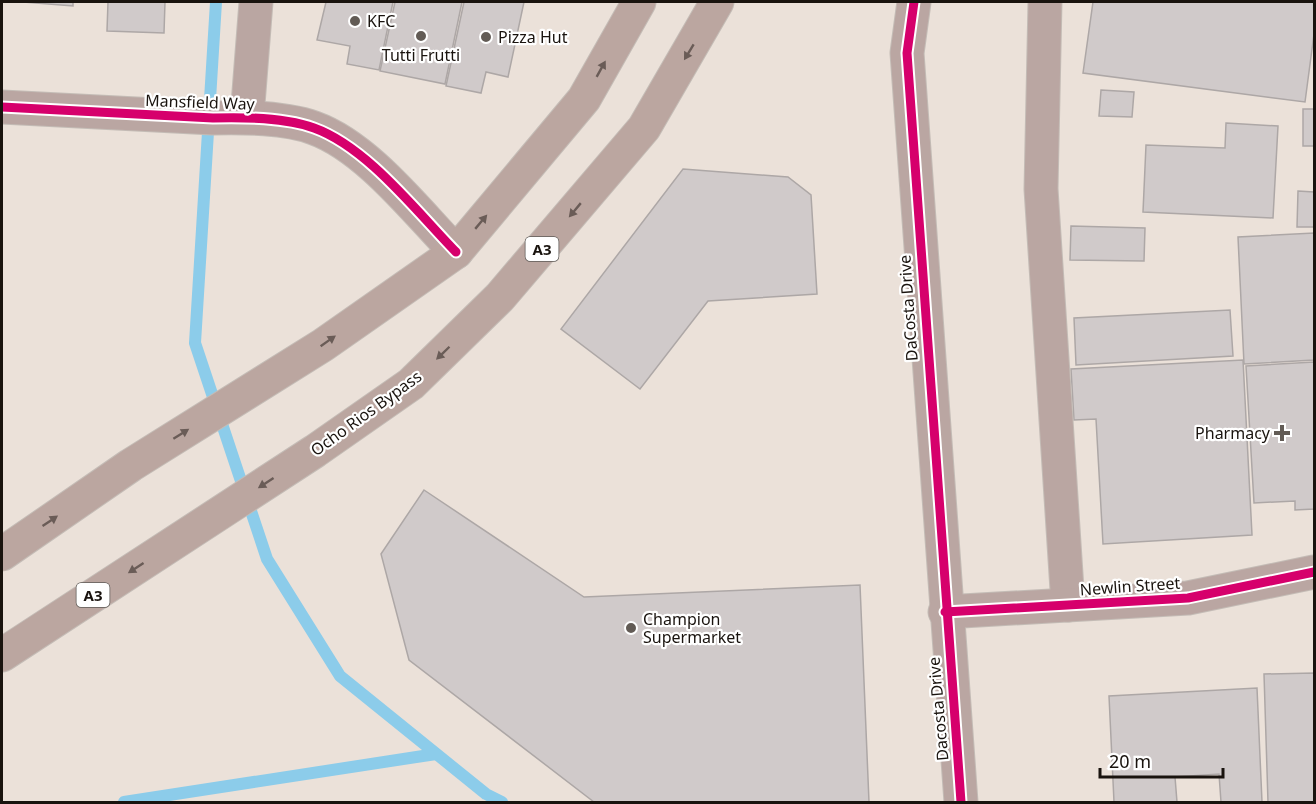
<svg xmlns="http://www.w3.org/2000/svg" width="1316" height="804" font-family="'Noto Sans',sans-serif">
  <rect width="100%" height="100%" fill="#ebe1d9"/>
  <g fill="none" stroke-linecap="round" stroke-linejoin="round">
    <!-- stream -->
    <g stroke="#8cccea" stroke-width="12">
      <path d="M216,2L195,343L267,559L340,676L486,794L502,802"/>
      <path d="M124,802L436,754"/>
    </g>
  </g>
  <!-- building -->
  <g fill="#d0caca" stroke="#ada7a6" stroke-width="1.5">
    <path d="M23,2H73V6Z"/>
    <path d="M108,2H165L164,33L107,31Z"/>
    <path d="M326,2H393L379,70L347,64L350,46L317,40Z"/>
    <path d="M395,2H462L445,84L380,71Z"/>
    <path d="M464,2H524L508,77L486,72L481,93L446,86Z"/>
    <path d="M1093,2H1314V34L1305,102L1083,73Z"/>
    <path d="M1101,90L1134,92L1132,117L1099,116Z"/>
    <rect x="1303" y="109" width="11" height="37"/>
    <path d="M1226,123L1278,126L1273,218L1143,212L1146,145L1225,148Z"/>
    <path d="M683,169L788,177L811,195L817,294L708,301L640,389L561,329Z"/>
    <path d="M1298,191L1314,192V227H1297Z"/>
    <path d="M1071,226L1145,228L1144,261L1070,260Z"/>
    <path d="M1314,233V360L1244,364L1238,237Z"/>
    <path d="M1230,310L1233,356L1076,365L1074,318Z"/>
    <path d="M1243,360L1252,535L1103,544L1096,419L1074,420L1071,369Z"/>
    <path d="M1314,362V509L1295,510V501L1254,503L1246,366Z"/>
    <path d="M424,490L584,597L860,585L869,802H594L409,660L381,554Z"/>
    <path d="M1314,673V802H1268L1264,674Z"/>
    <path d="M1257,688L1262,802H1221L1219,774L1175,777L1177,802H1114L1109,696Z"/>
  </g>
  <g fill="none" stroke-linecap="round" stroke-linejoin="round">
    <defs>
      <g id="minor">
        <path d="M914,2L907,53L961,802"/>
        <path d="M1045,2L1041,189L1068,605"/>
        <path d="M2,107L213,118C242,117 287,118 314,128C367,147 416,211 456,252"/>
        <path d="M247,117L256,2"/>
        <path d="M945,612L1188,598L1314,572"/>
      </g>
      <g id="major">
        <path d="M2,554L131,465L323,345L456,252L584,99L639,2"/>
        <path d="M2,655L315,451L411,384L500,297L644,128L717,2"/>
      </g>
    </defs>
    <!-- minor casing -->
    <use href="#minor" stroke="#c4bcb6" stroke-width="35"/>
    <!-- major casing -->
    <use href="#major" stroke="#c4bcb6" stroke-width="35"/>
    <!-- minor -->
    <use href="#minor" stroke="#baa6a2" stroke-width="33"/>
    <!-- major -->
    <use href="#major" stroke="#bba6a0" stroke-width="33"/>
    <defs>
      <g id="cycleway">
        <path d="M914,2L907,53L961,802"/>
        <path d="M2,107L213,118C242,117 287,118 314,128C367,147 416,211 456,252"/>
        <path d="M945,612L1188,598L1314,572"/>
      </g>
    </defs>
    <!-- cycleway casing -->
    <use href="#cycleway" stroke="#fff" stroke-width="13"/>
    <!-- cycleway -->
    <use href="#cycleway" stroke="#d6006c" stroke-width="9"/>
  </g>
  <!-- one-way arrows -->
  <defs><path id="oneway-solid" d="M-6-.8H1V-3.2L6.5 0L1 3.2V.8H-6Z" transform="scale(1.5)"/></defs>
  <g fill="#6a5c57">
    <use href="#oneway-solid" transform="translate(689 52) rotate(121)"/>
    <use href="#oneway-solid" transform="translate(601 69) rotate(-61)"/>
    <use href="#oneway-solid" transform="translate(575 210) rotate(130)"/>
    <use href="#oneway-solid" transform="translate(481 222) rotate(-50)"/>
    <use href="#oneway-solid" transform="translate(328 341) rotate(-35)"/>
    <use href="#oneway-solid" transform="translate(443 353) rotate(136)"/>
    <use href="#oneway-solid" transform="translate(181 434) rotate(-32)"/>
    <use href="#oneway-solid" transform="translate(266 483) rotate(147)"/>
    <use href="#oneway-solid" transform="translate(50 521) rotate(-34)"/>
    <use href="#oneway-solid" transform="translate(136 568) rotate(147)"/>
  </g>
  <!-- markers -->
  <g fill="#625b55" stroke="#fff" stroke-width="2">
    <circle cx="355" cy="21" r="6"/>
    <circle cx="421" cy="36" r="6"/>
    <circle cx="486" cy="37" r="6"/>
    <path d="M1279 424h6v6h6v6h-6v6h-6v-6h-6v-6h6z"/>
    <circle cx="631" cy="628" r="6"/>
  </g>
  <g text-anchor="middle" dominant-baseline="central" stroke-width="4.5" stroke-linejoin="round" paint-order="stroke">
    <!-- shield labels -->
    <g fill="#fff" stroke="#5e5a56" stroke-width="1.5">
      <rect x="525.5" y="237" width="33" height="24" rx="4.5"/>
      <rect x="76.5" y="583" width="33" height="24" rx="4.5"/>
    </g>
    <g font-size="15" font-weight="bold" fill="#19130e">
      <text x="542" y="249">A3</text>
      <text x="93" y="595">A3</text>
    </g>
    <!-- poi labels -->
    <g font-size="16" fill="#19130e" stroke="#fff" text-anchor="start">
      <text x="367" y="21">KFC</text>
      <text x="498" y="37">Pizza Hut</text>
      <text x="421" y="55" text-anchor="middle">Tutti Frutti</text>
      <text x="1270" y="433" text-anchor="end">Pharmacy</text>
      <text x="643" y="619">Champion<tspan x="643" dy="18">Supermarket</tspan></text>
    </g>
    <!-- street labels -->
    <g font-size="16" fill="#19130e" stroke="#fff">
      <text transform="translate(200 102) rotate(2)">Mansfield Way</text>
      <text transform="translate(908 308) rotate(-94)">DaCosta Drive</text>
      <text transform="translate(366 413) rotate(-36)">Ocho Rios Bypass</text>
      <text transform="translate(1130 586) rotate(-4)">Newlin Street</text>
      <text transform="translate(938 709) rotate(-95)">Dacosta Drive</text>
    </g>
  </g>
  <!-- border -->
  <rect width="1316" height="804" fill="none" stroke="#19130e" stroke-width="6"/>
  <!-- scale -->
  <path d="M1100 768v9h123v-9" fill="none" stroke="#19130e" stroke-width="3"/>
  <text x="1109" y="768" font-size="18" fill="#19130e" stroke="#ffffff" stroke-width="4.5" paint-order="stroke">20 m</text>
</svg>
